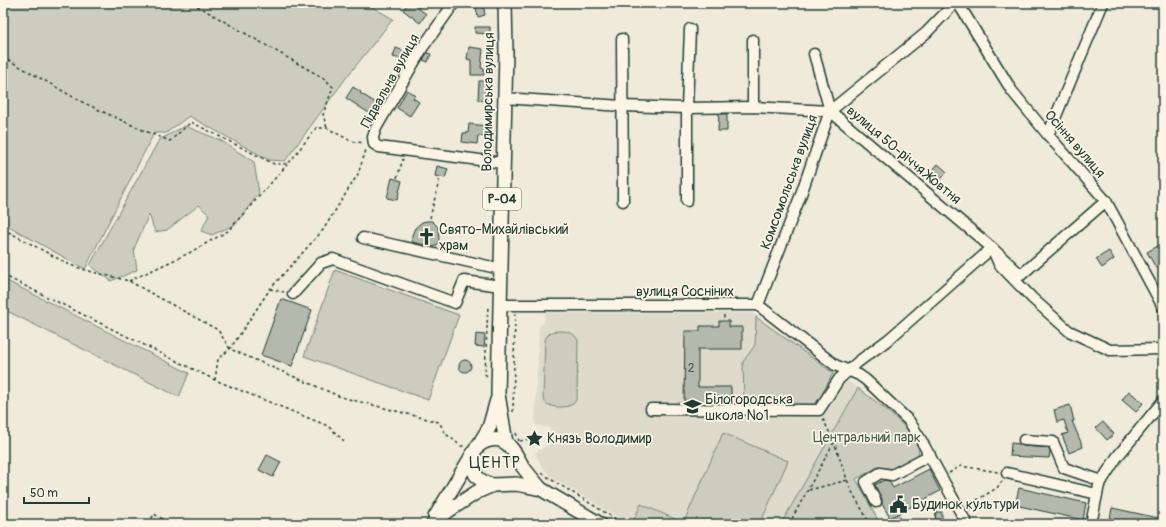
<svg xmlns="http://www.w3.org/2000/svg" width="1166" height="527" font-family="Pangolin,sans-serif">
  <rect width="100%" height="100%" fill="#efeada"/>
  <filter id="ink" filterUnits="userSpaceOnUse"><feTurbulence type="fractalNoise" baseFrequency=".025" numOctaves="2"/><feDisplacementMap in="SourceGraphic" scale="8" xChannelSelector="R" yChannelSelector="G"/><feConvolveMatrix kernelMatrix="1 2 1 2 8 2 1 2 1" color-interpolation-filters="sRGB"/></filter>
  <g filter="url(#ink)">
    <!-- built -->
    <path fill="#dedbcc" d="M545,313H752L858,388L781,524H628L550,476L541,465L535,453L552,442L550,428L535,425L539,327L544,323Z"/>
    <!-- green -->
    <g fill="#cccdbf" stroke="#76857a">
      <path d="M3,3H365L393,19L346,78L285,161L269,160L189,116L166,133H154L85,269L3,223Z"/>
      <path d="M185,126L220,140L254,162L259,193L236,224L212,235L201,231L209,215L199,205L167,230L155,232L149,214L134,249L137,270L111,281L90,265L159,140Z"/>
      <path d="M335,270L459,315L428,400L304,356Z"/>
      <path d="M3,279L189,373L179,397L3,309Z"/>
      <path d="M756,317L833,373L819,400L811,406L744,404L743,362L755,345Z"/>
      <path d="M551,332C561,330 573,330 578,340L577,397C577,398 575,402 574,403C570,408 554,408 549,405C546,404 544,401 543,398L545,340L547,336Z"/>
      <path d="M858,388L883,407L906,428L919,448L918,455L891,469L878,467L856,479L880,524H781Z"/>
      <path d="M723,433L788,461L760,524H683Z"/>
      <path d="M641,504L675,519L673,524H637L633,522Z"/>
      <path d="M899,515L904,524H882Z"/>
    </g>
    <!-- building -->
    <g fill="#b5b9ad" stroke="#1f3d34">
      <path d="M408,3H421L418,8L426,14L420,23L403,10Z"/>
      <path d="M475,3H483L485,15L478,17Z"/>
      <path d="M475,27H490V34L475,33Z"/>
      <path d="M469,47L483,49L481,68L484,69V75H471V60L467,59Z"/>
      <path d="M396,48L404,51L401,59L393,57Z"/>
      <path d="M427,53L431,54L428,62L423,60Z"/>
      <path d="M479,81H489L488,101L478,100Z"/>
      <path d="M353,87L361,92L360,93L381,106L375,117L346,98Z"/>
      <path d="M407,90L415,95L413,98L419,102L410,116L397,108Z"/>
      <path d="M719,114H727V131H718Z"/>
      <path d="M469,124L488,126L487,137L478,136L477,144L462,142L463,133H468Z"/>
      <path d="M938,164L947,172L936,185L927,177Z"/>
      <path d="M437,166L448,169L445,178L435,176Z"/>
      <path d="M392,178L402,181L397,200L387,198Z"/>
      <path d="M427,221H432L438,227L439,239L438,244L434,247L412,242V235L415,228L422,222Z"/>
      <path d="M1158,246L1163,254V264L1156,268L1147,252Z"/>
      <path d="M1109,251L1114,259L1102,268L1096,259Z"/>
      <path d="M281,299L312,310L292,366L261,355Z"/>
      <path d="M719,321H729V327H742V349H698V387H731V402L684,401L685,331H700V326H719Z"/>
      <path d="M476,334L485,335L484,347L475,346Z"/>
      <circle cx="465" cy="366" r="6"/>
      <path d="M1129,391L1143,403L1136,412L1122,400Z"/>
      <path d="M1070,405L1074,421H1072L1083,447L1069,453L1062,435L1068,433L1064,420L1057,422L1054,410Z"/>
      <path d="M1103,422L1114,434L1107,440L1096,428Z"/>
      <path d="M1011,443L1019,444L1024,446L1049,448L1050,451L1049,458L1010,456Z"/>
      <path d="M267,455L281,462L273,477L259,470Z"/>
      <path d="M929,469L940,491L890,518L882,504V499L875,485L884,480L889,481L893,488Z"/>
      <path d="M1019,488L1086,503L1083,520L1015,505Z"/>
      <path d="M1112,508L1163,519V524H1109Z"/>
      <path d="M936,512H942V520H935Z"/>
    </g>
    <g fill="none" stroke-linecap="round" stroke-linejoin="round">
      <defs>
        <g id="minor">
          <path d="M454,3L423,47L376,128L373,137L374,144L379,147L503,163"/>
          <path d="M958,3L1012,91L1048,135L1106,201L1163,307"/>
          <path d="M622,39L623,201"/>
          <path d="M814,54L830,111"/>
          <path d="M504,98L622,106L687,108L753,107L830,111L992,248L999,264L1033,299L1069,331L1110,350L1163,349"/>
          <path d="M753,107V40"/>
          <path d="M1048,135L1103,3"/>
          <path d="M687,201V108L690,29"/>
          <path d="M363,238L501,269"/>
          <path d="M293,294L321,263L333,259L455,303L464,281L501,286"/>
          <path d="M500,305H758L835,365L859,375L866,380L909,421L921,440L967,524"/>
          <path d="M758,305L800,197L830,111L926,33L955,3"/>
          <path d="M651,409L819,410L839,379L848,371L858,362L889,339L992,248L1021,275L1106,201"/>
          <path d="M1024,440L1053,442L1064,468L1102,481"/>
          <path d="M1007,473L1097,494"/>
          <path d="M876,502L866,482L880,473L892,475L930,455"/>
          <path d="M1091,524L1099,485L1117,457L1163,401"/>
        </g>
        <g id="major">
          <path d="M505,3L506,51L498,394L506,443"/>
          <path d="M478,446L489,428L497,400"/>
          <path d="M472,455C472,472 475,481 493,485"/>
          <path d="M435,517L477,447C487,438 502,436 511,448C516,453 519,461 523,467C529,475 535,482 541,489"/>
          <path d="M433,524L448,511L477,492L493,485L516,484L527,486L541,489L600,524"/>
        </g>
      </defs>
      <!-- minor casing -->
      <use href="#minor" stroke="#1f3d34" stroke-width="13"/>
      <!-- major casing -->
      <use href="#major" stroke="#1f3d34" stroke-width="16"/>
      <!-- path -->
      <g stroke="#1f3d34" stroke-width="1.5" stroke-dasharray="3 3" stroke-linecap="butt">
        <path d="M192,3L325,79L333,87L323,115L327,128"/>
        <path d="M3,57L84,103L145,131L170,141L191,122L274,164H288L316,128H327L351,141L364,143"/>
        <path d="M397,178L403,159"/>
        <path d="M430,218L440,177"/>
        <path d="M3,229L70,265L89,271L129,281L218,330L230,349L341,397L439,422L446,434L461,446H464"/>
        <path d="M3,275L215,380L328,426L344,441"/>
        <path d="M129,281L189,253L228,231L287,165"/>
        <path d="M270,289L284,292"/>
        <path d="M724,315V321"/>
        <path d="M487,376L485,374L488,305"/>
        <path d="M215,380L218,359L230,349L270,289L323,230L358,174L366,150"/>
        <path d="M513,412L515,314"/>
        <path d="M823,419L834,442L850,488L870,524"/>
        <path d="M516,433L519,441"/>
        <path d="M520,441L534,438"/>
        <path d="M542,473L552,480L624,524"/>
        <path d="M949,473L961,466L998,472"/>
        <path d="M809,490L848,480"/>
        <path d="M970,510L975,501L997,488L1002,481"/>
        <path d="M149,524L154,514L171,524"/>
        <path d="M789,524L834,442"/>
      </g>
      <!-- minor -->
      <use href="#minor" stroke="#fcf5e5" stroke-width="10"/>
      <!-- major -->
      <use href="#major" stroke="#fcf5e5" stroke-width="13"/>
    </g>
  </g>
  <!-- icons -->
  <defs>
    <symbol id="church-bare" viewBox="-9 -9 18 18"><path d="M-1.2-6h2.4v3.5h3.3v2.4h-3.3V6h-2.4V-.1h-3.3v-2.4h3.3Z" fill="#1f3d34" stroke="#fcf5e5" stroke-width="2.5" paint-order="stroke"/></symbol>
    <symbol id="school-bare" viewBox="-9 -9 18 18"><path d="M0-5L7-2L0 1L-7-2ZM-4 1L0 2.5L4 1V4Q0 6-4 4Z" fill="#1f3d34" stroke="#fcf5e5" stroke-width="2.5" paint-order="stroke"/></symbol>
    <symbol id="sight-bare" viewBox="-9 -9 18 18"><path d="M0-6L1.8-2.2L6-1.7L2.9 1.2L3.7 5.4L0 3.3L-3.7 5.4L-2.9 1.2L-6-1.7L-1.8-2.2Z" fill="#1f3d34" stroke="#fcf5e5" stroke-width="2.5" paint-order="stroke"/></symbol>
    <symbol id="civic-bare" viewBox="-9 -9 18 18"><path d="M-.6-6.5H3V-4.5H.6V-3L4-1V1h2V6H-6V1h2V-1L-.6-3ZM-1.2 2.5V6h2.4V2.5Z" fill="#1f3d34" stroke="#fcf5e5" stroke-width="2.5" paint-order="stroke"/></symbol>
  </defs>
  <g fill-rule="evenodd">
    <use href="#church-bare" x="414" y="224" width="25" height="25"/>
    <use href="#school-bare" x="680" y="394" width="25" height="25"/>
    <use href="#sight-bare" x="522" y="426" width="25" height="25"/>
    <use href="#civic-bare" x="886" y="492" width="25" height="25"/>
  </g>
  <g text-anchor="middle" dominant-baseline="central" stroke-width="3.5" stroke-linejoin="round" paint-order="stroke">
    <!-- number labels -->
    <g font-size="12" fill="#445c52">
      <text x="691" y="368">2</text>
    </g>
    <!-- shield labels -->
    <rect fill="#fcf5e5" stroke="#617469" stroke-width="1" x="483" y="188" width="38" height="22" rx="3"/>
    <g font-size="13" font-weight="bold" fill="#1f3d34">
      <text x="502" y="199">Р-04</text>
    </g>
    <!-- street labels -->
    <g font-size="14" fill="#1f3d34" stroke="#fcf5e5">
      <text transform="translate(390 81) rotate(-61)">Підвальна вулиця</text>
      <text transform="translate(488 102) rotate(-89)">Володимирська вулиця</text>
      <text transform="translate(1075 144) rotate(49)">Осіння вулиця</text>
      <text transform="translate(904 155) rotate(40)">вулиця 50-річчя Жовтня</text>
      <text transform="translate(789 182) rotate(-70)">Комсомольська вулиця</text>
      <text x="685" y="291">вулиця Сосніних</text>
    </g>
    <!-- poi labels -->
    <g font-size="14" fill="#1f3d34" stroke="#fcf5e5" text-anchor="start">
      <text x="439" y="229">Свято-Михайлівський<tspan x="439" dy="16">храм</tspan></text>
      <text x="705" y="399">Білогородська<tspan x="705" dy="16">школа №1</tspan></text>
      <text x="547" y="438">Князь Володимир</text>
      <text x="912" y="504">Будинок культури</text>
    </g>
    <!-- park labels -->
    <g font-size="14" fill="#425a50" stroke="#fcf5e5">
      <text x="867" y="437">Центральний парк</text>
    </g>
    <!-- quarter labels -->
    <g font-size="16" letter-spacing="1" fill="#1f3d34" stroke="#fcf5e5">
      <text x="495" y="463">ЦЕНТР</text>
    </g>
  </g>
  <!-- margin -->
  <rect width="1166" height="527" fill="none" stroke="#fcf5e5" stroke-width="16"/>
  <rect x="8" y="8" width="1150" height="511" fill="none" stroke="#1f3d34" stroke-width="1.5" filter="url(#ink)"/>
  <!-- scale -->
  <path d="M24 497v6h65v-6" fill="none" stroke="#1f3d34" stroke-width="2"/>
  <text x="30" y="497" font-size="12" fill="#1f3d34" stroke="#fcf5e5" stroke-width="3" paint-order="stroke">50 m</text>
</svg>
